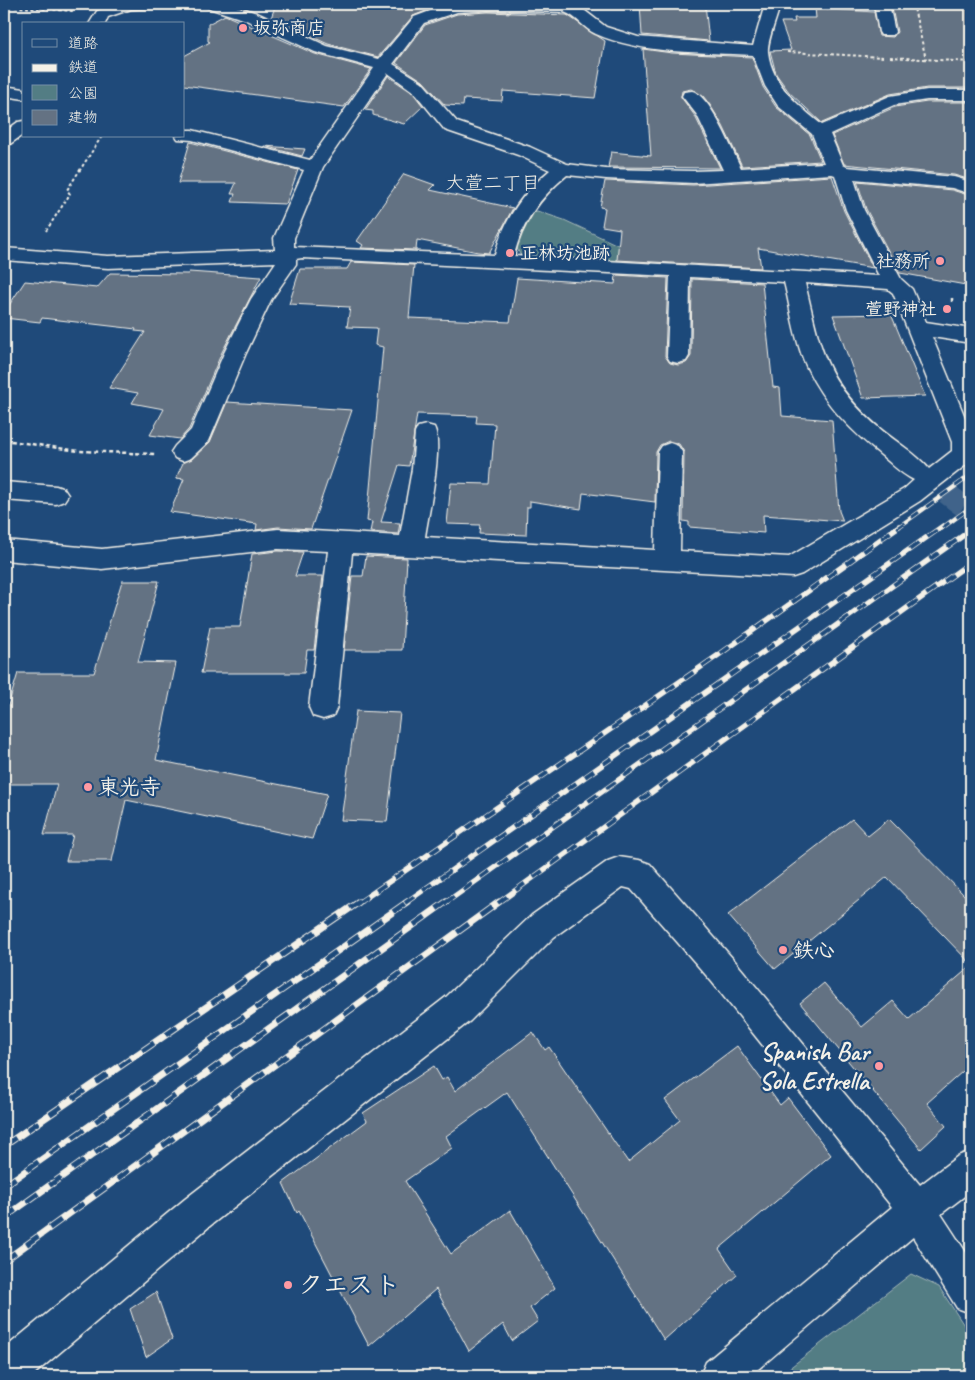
<svg xmlns="http://www.w3.org/2000/svg" width="975" height="1380" font-family="Caveat,'Klee One',sans-serif">
  <rect width="100%" height="100%" fill="#1f4a7a"/>
  <filter id="ink" filterUnits="userSpaceOnUse"><feTurbulence type="fractalNoise" baseFrequency=".02" numOctaves="2"/><feDisplacementMap in="SourceGraphic" scale="10" xChannelSelector="R" yChannelSelector="G"/><feConvolveMatrix kernelMatrix="1 2 1 2 8 2 1 2 1" color-interpolation-filters="sRGB"/></filter>
  <g filter="url(#ink)">
    <!-- green -->
    <g fill="#537d84" stroke="#a4b7b6">
      <path d="M537,211L564,220L620,246V263L521,256L515,245L531,212Z"/>
      <path d="M911,1274L939,1287L971,1336V1376H779Z"/>
    </g>
    <!-- building -->
    <g fill="#647283" stroke="#f4f1e8">
      <path d="M276,4H444L413,16L378,57L328,44L271,18Z"/>
      <path d="M640,4H705L709,41L642,35Z"/>
      <path d="M891,4H971V88H927L890,94L822,123L789,92L776,74L770,51L791,50L781,22H795L794,18H816L815,8L874,12L879,36L893,37L897,32Z"/>
      <path d="M488,12L567,15L605,41L595,98L503,91L502,101L464,99L463,106L445,105L423,81L396,63L425,25L457,14Z"/>
      <path d="M225,15L315,54L371,69L344,107L184,85V56L210,42L208,41V24Z"/>
      <path d="M643,49L672,53L752,57L763,87L776,107L810,135L821,161L742,166L723,126L710,105L703,96L691,89L682,91L681,97L695,116L720,168L608,167L611,152L651,156Z"/>
      <path d="M388,76L413,93L423,106L404,124L373,115V111L365,110Z"/>
      <path d="M927,102H971V180L954,175L844,164L832,135L895,107Z"/>
      <path d="M190,142L298,170L286,204L232,202L235,194H231L236,183H178Z"/>
      <path d="M264,146L305,149L302,156Z"/>
      <path d="M404,174L435,185L430,190L513,208L489,253L478,252L417,240L416,250L361,248L363,245L357,241Z"/>
      <path d="M832,176L844,211L873,268L758,248L761,268L617,260L620,229L602,226L605,208L600,207L605,181L693,185Z"/>
      <path d="M857,181L952,190L971,196V286L900,273L866,209Z"/>
      <path d="M351,262L414,265L409,318L510,322L517,278L615,284L616,275L668,278L665,356L670,363L678,365L686,363L691,356L692,279L762,283L773,387L780,388L782,416L832,420L839,511L843,521L763,515L764,533L689,527V522L683,521L684,452L679,444L669,441L660,445L656,452L655,502L583,493L581,509L530,501V507H527L526,535L479,533L480,525L447,524L451,483L490,484L495,424L476,423L477,416L417,414L409,466L399,465L381,522L400,523L398,534L370,532L372,522L367,521L383,347L375,345L377,328L347,327L350,307L289,304L300,269H347Z"/>
      <path d="M189,272L261,277L222,352L189,429L180,439L150,435L164,409L132,403L138,393L109,388L145,332L135,331L136,329L42,318L40,322L4,318V313L25,281L97,288L110,273L188,274Z"/>
      <path d="M891,314L925,396L863,398L833,315Z"/>
      <path d="M227,402L352,410L311,529L278,527L256,530L257,524L170,512L184,479L176,478L183,463L192,459L210,442Z"/>
      <path d="M278,551L303,552L295,576H323L314,650H307L304,673H201L210,627H240L252,554Z"/>
      <path d="M366,556L407,558L402,650H344L352,576H363Z"/>
      <path d="M122,581H159L138,662L176,663L156,760L327,794L312,839L126,800L112,861H66L73,835H44L57,784H4V706H8L18,673H94Z"/>
      <path d="M356,711L400,713L387,822L341,820Z"/>
      <path d="M852,819L868,836L889,819L971,902V964L887,877L775,969L728,915Z"/>
      <path d="M971,966V1064L927,1103L946,1126L921,1149L800,1003L824,983L862,1027L893,1001L909,1019Z"/>
      <path d="M533,1032L545,1050L549,1047L628,1162L680,1120L665,1100L737,1046L780,1105L788,1098L831,1155L719,1249L737,1275L664,1340L507,1092L446,1136L452,1148L405,1181L451,1254L510,1210L555,1288L530,1308L538,1321L512,1341L503,1324L469,1351L436,1289L369,1346L299,1211L297,1213L283,1183L367,1121L363,1113L434,1066L442,1080L447,1077L455,1091Z"/>
      <path d="M156,1292L172,1339L146,1357L130,1309Z"/>
    </g>
    <g fill="none" stroke-linecap="round" stroke-linejoin="round">
      <!-- minor-tunnel -->
      <path stroke="#3f638a" stroke-width="22" stroke-dasharray="22 11" stroke-linecap="butt" d="M920,473L971,512"/>
      <defs>
        <g id="minor">
          <path d="M115,4H167L164,7L131,9L108,17L105,24H89L97,11Z"/>
          <path d="M204,4H230L257,13L327,46L379,59L414,17L449,4H571L580,7L606,27L638,37L753,46L765,4H780C778,16 767,40 768,52C772,85 798,105 822,125L890,96L927,90H971V100H927L894,105L830,134L843,165L847,167L954,177L971,182V194L952,188L854,179L864,210L901,279L912,289L926,322L971,329V343L932,337L971,432V461L920,501L802,574L793,577L352,553L337,707L333,716L323,719L313,716L309,707L328,551L278,549L102,569L4,560V540L102,549L278,529L400,536L412,469L415,433L418,427L426,425L434,427C444,445 428,515 425,537L655,550L658,452L662,446L670,443L678,446L682,452L680,551L789,557L904,489L914,480C900,474 887,459 875,450C843,423 815,393 801,353C793,330 790,306 784,282L690,277L689,356L686,361L678,363L670,361L667,356L670,276L302,258L296,259V264L271,300L246,353L209,441L191,458L183,461L175,458L171,452L175,446L191,430L224,353L251,299L276,262L108,268L4,260V248L108,256L275,250L274,238L304,170L192,140L178,139L176,136H184V130H192L310,160L374,68L315,52L246,20L206,7ZM488,10L564,12C577,16 584,29 596,34C640,54 704,52 753,55L765,86L778,106L812,134L824,163L741,168C732,150 713,102 695,92C692,90 688,92 684,92L682,96L697,115L723,170L693,171L606,169L567,164L530,147L457,122L422,82L393,64L424,23L457,12ZM388,73L414,92L445,130L518,155L550,170C523,192 503,221 495,255L294,247V238L323,167ZM832,174L835,175L846,210L879,276L514,256C522,222 540,197 567,175L606,179L693,183ZM805,283L888,289L893,293L952,442V451L929,469C916,453 894,441 878,427C824,380 821,350 805,283Z"/>
          <path d="M874,4H889L895,32L893,35H881L879,32Z"/>
          <path d="M4,86L24,89V99L4,96Z"/>
          <path d="M24,121V134L10,144L4,145V132L18,122Z"/>
          <path d="M4,482L56,486L64,489L68,495L64,501L56,504L4,500Z"/>
          <path d="M619,857L639,860L650,864L734,960L920,1185L958,1156L971,1151V1191L941,1214L971,1260V1313L957,1308L913,1237L750,1376H700L706,1362L892,1207L712,982L631,889L623,887L554,937L470,1021L211,1225L32,1376H4V1349L185,1199L446,997L532,915L608,861Z"/>
        </g>
      </defs>
      <!-- minor casing -->
      <use href="#minor" stroke="#f4f1e8" stroke-width="3"/>
      <!-- path-far1 -->
      <g stroke="#f4f1e8" stroke-width="2" stroke-dasharray="3 2.5" stroke-linecap="butt">
        <path d="M913,4L926,59"/>
        <path d="M4,6L74,11"/>
        <path d="M787,52L883,57"/>
        <path d="M890,57L971,62"/>
        <path d="M46,231L70,194L67,190L102,136"/>
      </g>
      <!-- path -->
      <g stroke="#f4f1e8" stroke-width="2.5" stroke-dasharray="4 3" stroke-linecap="butt">
        <path d="M952,298V305"/>
        <path d="M4,440L79,451L155,454"/>
      </g>
      <!-- minor -->
      <use href="#minor" fill="#1f4a7a" fill-rule="evenodd"/>
      <defs>
        <g id="rail-far2">
          <path d="M897,528L971,475"/>
          <path d="M942,528L971,507"/>
        </g>
        <g id="rail-far1">
          <path d="M358,903L720,654L899,526"/>
          <path d="M405,903L943,526"/>
          <path d="M445,903L971,530"/>
          <path d="M498,903L971,562"/>
        </g>
        <g id="rail">
          <path d="M4,1146L359,902"/>
          <path d="M4,1186L407,902"/>
          <path d="M4,1218L446,902"/>
          <path d="M4,1261L499,902"/>
        </g>
      </defs>
      <!-- rail-far2 casing -->
      <use href="#rail-far2" stroke="#f4f1e8" stroke-width="4.5"/>
      <!-- rail-far1 casing -->
      <use href="#rail-far1" stroke="#f4f1e8" stroke-width="5.5"/>
      <!-- rail casing -->
      <use href="#rail" stroke="#f4f1e8" stroke-width="7"/>
      <!-- rail-far2 -->
      <use href="#rail-far2" stroke="#1f4a7a" stroke-width="3" stroke-dasharray="9" stroke-linecap="butt"/>
      <!-- rail-far1 -->
      <use href="#rail-far1" stroke="#1f4a7a" stroke-width="4" stroke-dasharray="11" stroke-linecap="butt"/>
      <!-- rail -->
      <use href="#rail" stroke="#1f4a7a" stroke-width="5" stroke-dasharray="14" stroke-linecap="butt"/>
    </g>
  </g>
  <!-- markers -->
  <g fill="#ff9aa2" stroke="#1f4a7a" stroke-width="2">
    <circle cx="243" cy="28" r="5"/>
    <circle cx="510" cy="253" r="5"/>
    <circle cx="940" cy="261" r="5"/>
    <circle cx="947" cy="309" r="5"/>
    <circle cx="88" cy="787" r="5"/>
    <circle cx="783" cy="950" r="5"/>
    <circle cx="879" cy="1066" r="5"/>
    <circle cx="288" cy="1285" r="5"/>
  </g>
  <g text-anchor="middle" dominant-baseline="central" stroke-width="4.5" stroke-linejoin="round" paint-order="stroke">
    <!-- far-poi labels -->
    <g font-size="18" font-weight="bold" fill="#f4f1e8" stroke="#1f4a7a" text-anchor="start">
      <text x="253" y="28">坂弥商店</text>
      <text x="520" y="253">正林坊池跡</text>
      <text x="930" y="261" text-anchor="end">社務所</text>
      <text x="937" y="309" text-anchor="end">萱野神社</text>
    </g>
    <!-- far-neighbourhood labels -->
    <g font-size="19" fill="#f4f1e8" stroke="#1f4a7a">
      <text x="493" y="183">大萱二丁目</text>
    </g>
    <!-- poi labels -->
    <g font-size="21" font-weight="bold" fill="#f4f1e8" stroke="#1f4a7a" text-anchor="start">
      <text x="98" y="787">東光寺</text>
      <text x="793" y="950">鉄心</text>
    </g>
    <!-- near-poi labels -->
    <g font-size="25" font-weight="bold" fill="#f4f1e8" stroke="#1f4a7a" text-anchor="end">
      <text x="869" y="1052">Spanish Bar<tspan x="869" dy="29">Sola Estrella</tspan></text>
      <text x="298" y="1285" text-anchor="start">クエスト</text>
    </g>
  </g>
  <!-- margin -->
  <rect width="975" height="1380" fill="none" stroke="#1f4a7a" stroke-width="20"/>
  <rect x="10" y="10" width="955" height="1360" fill="none" stroke="#f4f1e8" stroke-width="2" filter="url(#ink)"/>
  <!-- legend -->
  <rect x="22" y="22" width="162" height="115" fill="#1f4a7a" stroke="#748da6"/>
  <rect x="32" y="39" width="25" height="8" fill="#1f4a7a" stroke="#748da6"/>
  <text x="68" y="48" font-size="15" fill="#f4f1e8">道路</text>
  <rect x="32" y="64" width="25" height="8" fill="#f4f1e8" stroke="#748da6"/>
  <text x="68" y="72" font-size="15" fill="#f4f1e8">鉄道</text>
  <rect x="32" y="85" width="25" height="15" fill="#537d84" stroke="#748da6"/>
  <text x="68" y="98" font-size="15" fill="#f4f1e8">公園</text>
  <rect x="32" y="110" width="25" height="15" fill="#647283" stroke="#748da6"/>
  <text x="68" y="122" font-size="15" fill="#f4f1e8">建物</text>
</svg>
